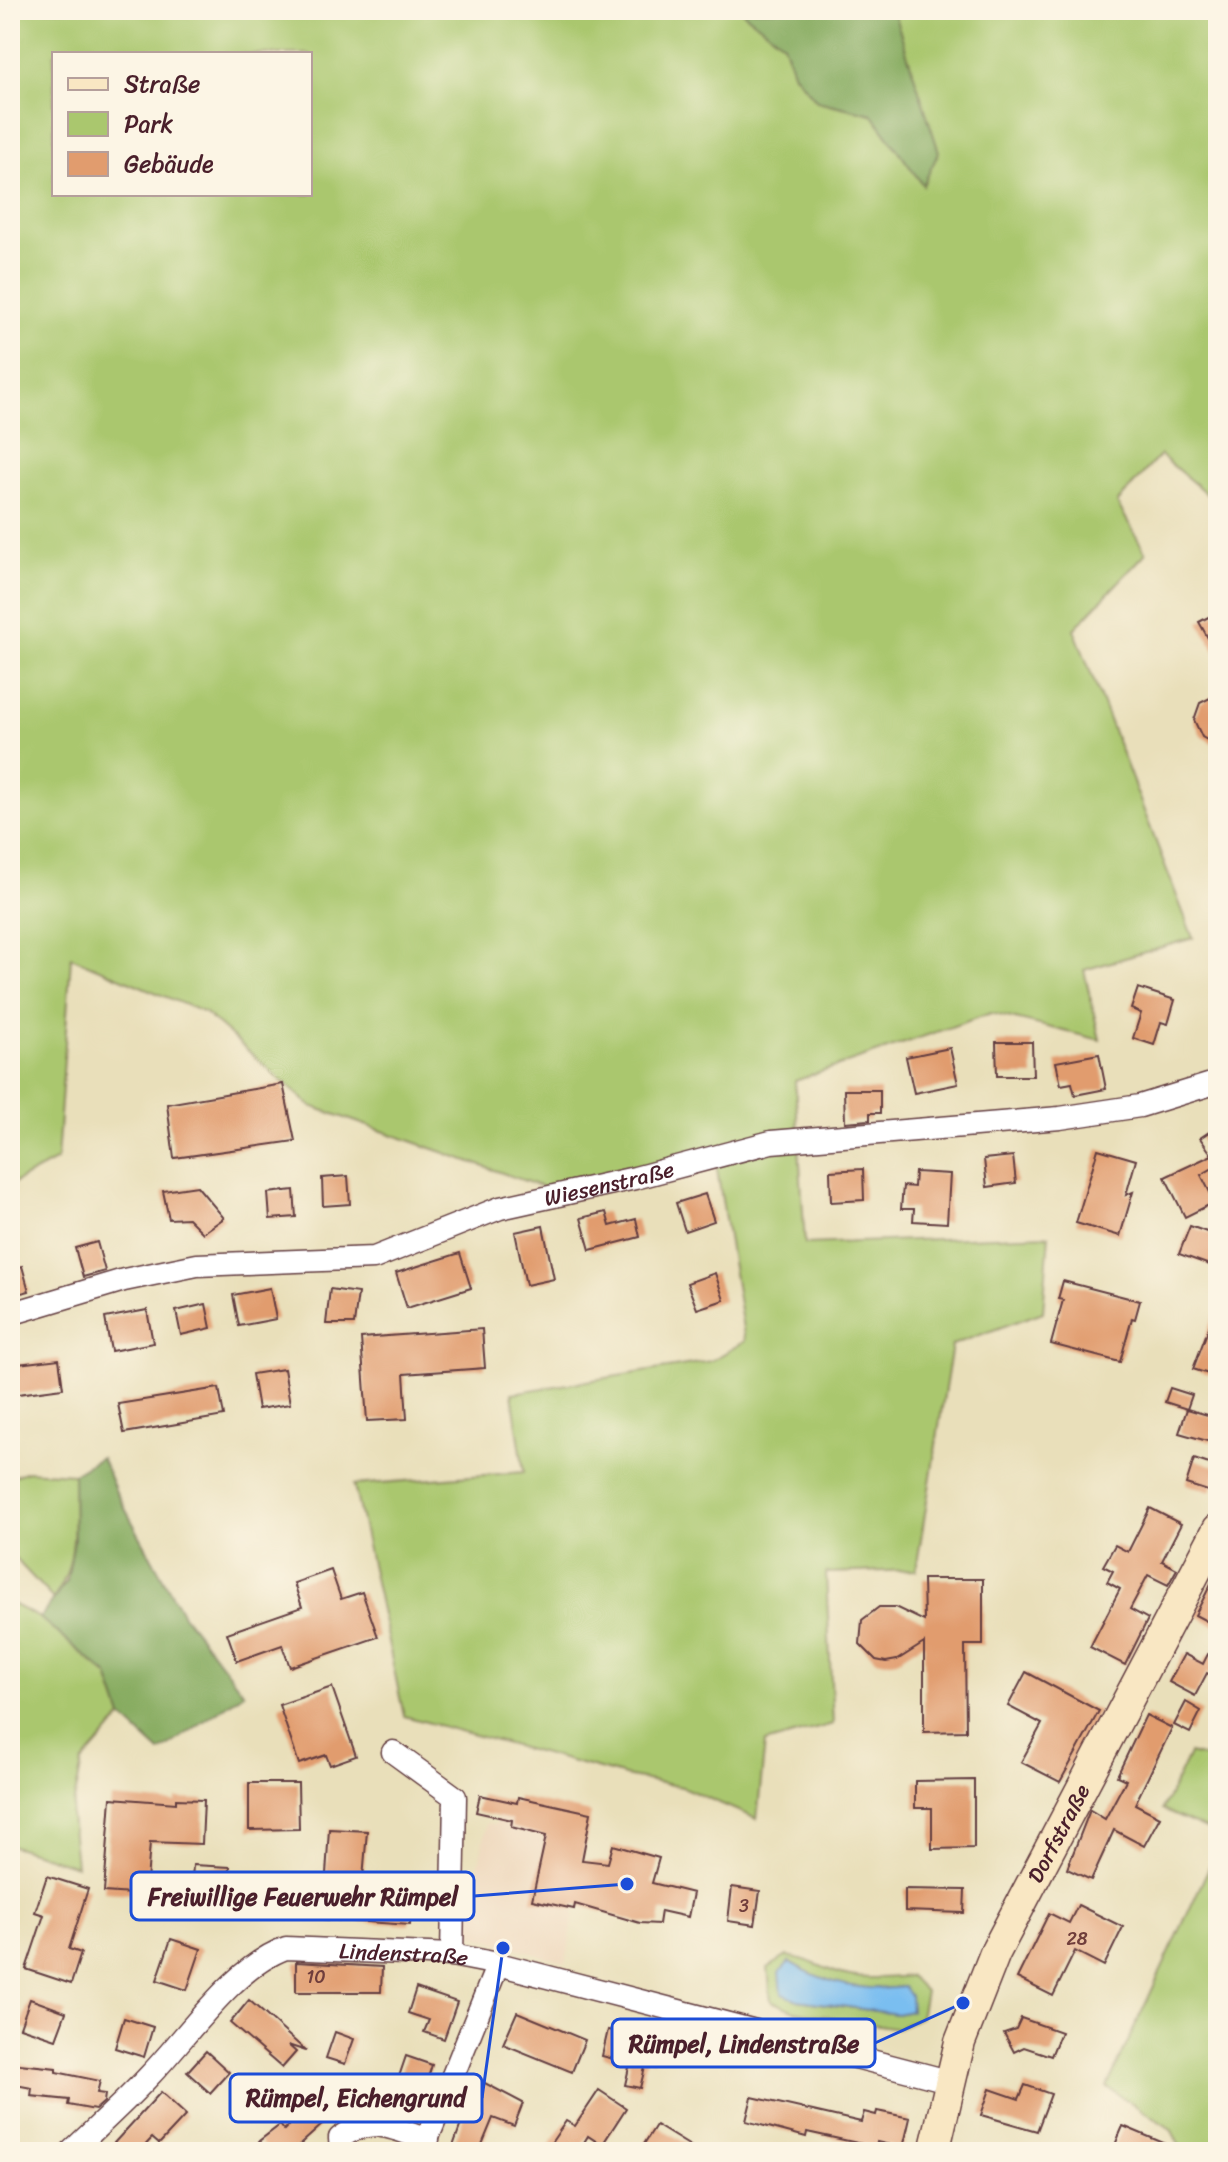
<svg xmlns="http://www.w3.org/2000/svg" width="1228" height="2162" font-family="Sriracha,sans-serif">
  <rect width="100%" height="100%" fill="#fcf5e5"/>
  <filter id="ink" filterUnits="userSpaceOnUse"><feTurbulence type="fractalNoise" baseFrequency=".0125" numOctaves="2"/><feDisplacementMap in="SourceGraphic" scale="16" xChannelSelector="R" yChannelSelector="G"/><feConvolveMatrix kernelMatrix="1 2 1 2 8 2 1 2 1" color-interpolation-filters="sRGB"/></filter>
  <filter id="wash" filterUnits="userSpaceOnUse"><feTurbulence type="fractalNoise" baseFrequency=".006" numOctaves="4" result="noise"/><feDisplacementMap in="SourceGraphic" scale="32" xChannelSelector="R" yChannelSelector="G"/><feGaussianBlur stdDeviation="1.8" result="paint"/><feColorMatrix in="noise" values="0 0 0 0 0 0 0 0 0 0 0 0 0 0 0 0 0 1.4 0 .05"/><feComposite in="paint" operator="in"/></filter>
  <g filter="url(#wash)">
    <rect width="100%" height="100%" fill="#e9dfba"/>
    <!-- built -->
    <path fill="#eed7bb" d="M480,1795L516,1803L518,1797L591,1813L566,1963L470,1934L467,1925L487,1823L495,1824L497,1817L476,1812Z"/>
    <!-- green -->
    <g fill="#aac76e" stroke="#7a734c" stroke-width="2" fill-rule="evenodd">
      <path d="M10,10H740L783,43L794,74L817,101L872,114L923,185L892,10H1218V503L1160,455L1117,503L1146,553L1074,629L1193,938L1084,970L1100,1040L991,1013L795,1081L805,1244L1049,1235L1043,1312L952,1345L916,1570L826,1573L833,1724L765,1743L757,1819L682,1787L625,1776L404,1716L354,1485L524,1472L512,1393L711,1361L745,1341L715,1157L548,1189L311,1106L205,1013L71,957L57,1160L10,1185ZM54,54H310V194H54Z"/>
      <path d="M27,1471L73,1474C73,1516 80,1564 53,1599L10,1553V1478Z"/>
      <path d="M10,1603L40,1618L108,1676L122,1717L82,1763L71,1815L76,1866L10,1845Z"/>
      <path d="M1189,1754L1218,1761V1834L1162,1810Z"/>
      <path d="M1218,1848V2152H1183L1171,2129L1107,2087Z"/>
      <path d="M787,1956C805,1958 818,1966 835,1972C859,1981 885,1978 910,1976L925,1991L920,2017L897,2028L795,2011L771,2001L768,1968ZM790,1962C826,1984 862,1992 904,1987L911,2011L897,2014L798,2000Z"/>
    </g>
    <!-- forest -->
    <g fill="#87ac61" stroke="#686646" stroke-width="2">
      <path d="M740,10H893L939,152L923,185L872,114L817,101L794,74L783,43Z"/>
      <path d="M101,1457L116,1492L183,1615L244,1693L160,1752L122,1717L108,1675L40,1618L67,1581L74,1540L73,1474Z"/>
    </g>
    <!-- water -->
    <path fill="#7abef0" stroke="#626e8e" stroke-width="2" d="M789,1962C826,1984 862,1992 904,1987L910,1996L911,2011L897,2014L798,2000L782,1994L780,1972Z"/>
    <g id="blocks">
      <!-- building -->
      <g fill="#e19c6e">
        <path d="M1218,612V656L1199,622Z"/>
        <path d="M1218,694V746L1202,737L1194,720L1200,703Z"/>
        <path d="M1138,988L1175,1000L1168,1024L1161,1022L1154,1045L1133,1038L1141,1013L1131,1009Z"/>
        <path d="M996,1042H1032L1033,1076H997Z"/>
        <path d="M950,1048L958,1084L914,1093L906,1057Z"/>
        <path d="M1099,1054L1106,1089L1075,1095L1072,1083L1061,1085L1056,1062Z"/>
        <path d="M283,1084L295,1141L174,1158L167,1104Z"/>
        <path d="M844,1090H880V1113H870V1120L845,1122Z"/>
        <path d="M1218,1126V1165L1201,1175L1215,1202L1185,1217L1165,1177L1212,1155L1200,1138Z"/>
        <path d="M1098,1149L1136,1160L1126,1195L1133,1192L1120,1236L1076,1223Z"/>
        <path d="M1013,1156L1016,1183L987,1187L984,1159Z"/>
        <path d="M863,1169L864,1200L831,1202L830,1171Z"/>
        <path d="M915,1172L950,1174L947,1223L913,1221L914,1209H901L903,1186L914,1187Z"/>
        <path d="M348,1176L350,1204L323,1206L322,1178Z"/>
        <path d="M197,1186L224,1218L203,1233L188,1218L169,1219L163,1191Z"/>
        <path d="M294,1190L296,1217L270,1219L268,1193Z"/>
        <path d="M705,1194L714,1221L685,1231L676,1203Z"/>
        <path d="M606,1212L610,1226L636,1219L640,1237L590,1250L581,1218Z"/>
        <path d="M543,1226L554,1279L526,1285L515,1232Z"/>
        <path d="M1190,1226L1218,1236V1268L1179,1254Z"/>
        <path d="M97,1242L105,1271L83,1277L75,1248Z"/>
        <path d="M460,1253L471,1288L407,1308L396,1273Z"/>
        <path d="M22,1266L29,1291L10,1296V1269Z"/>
        <path d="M715,1273L724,1300L697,1309L687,1283Z"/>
        <path d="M1063,1281L1140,1301L1135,1319L1132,1318L1120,1362L1051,1344L1063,1300L1058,1299Z"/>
        <path d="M270,1288L276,1319L239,1326L233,1295Z"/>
        <path d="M330,1289L358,1293L354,1324H326Z"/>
        <path d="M206,1304L211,1328L181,1335L176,1311Z"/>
        <path d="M147,1310L153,1343L111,1351L105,1318Z"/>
        <path d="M1214,1314L1218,1315V1377L1193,1369Z"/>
        <path d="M482,1329L485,1368L404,1374L407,1419L367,1421L361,1338Z"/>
        <path d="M59,1359L63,1388L10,1395V1365Z"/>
        <path d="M284,1369L290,1404L258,1409L252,1374Z"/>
        <path d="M219,1388L224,1416L124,1433L118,1404Z"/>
        <path d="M1170,1388L1192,1395L1187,1409L1165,1402Z"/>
        <path d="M1187,1409L1218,1418L1211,1442L1179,1433Z"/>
        <path d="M1194,1459L1218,1467L1211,1492L1186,1484Z"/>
        <path d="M1150,1508L1181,1524L1162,1561L1177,1569L1168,1585L1148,1575L1130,1609L1148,1619L1125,1665L1090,1647L1120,1589L1107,1582L1113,1571L1103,1566L1115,1545L1128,1552Z"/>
        <path d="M331,1570L341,1599L362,1592L378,1637L290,1667L282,1645L237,1661L227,1633L302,1607L294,1583Z"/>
        <path d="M1218,1570V1627L1195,1615Z"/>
        <path d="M923,1579H983V1645H965L966,1731L924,1732V1643L897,1660L886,1662L876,1660L860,1644L862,1620L879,1607H895L924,1621Z"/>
        <path d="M1184,1654L1203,1664L1208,1654L1218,1659V1679L1207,1673L1195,1696L1169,1682Z"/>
        <path d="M1026,1672L1099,1711L1060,1782L1021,1762L1042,1724L1008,1706Z"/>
        <path d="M332,1687L356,1756L330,1765L326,1755L299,1764L279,1705Z"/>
        <path d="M1186,1702L1201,1711L1190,1733L1174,1725Z"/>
        <path d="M1146,1715L1172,1728L1135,1804L1160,1817L1144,1846L1114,1830L1091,1880L1067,1869L1090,1810L1105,1819L1126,1780L1117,1776Z"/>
        <path d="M974,1780V1848L932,1849V1808H915V1781Z"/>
        <path d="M249,1783H298L299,1829L249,1830Z"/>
        <path d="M480,1795L517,1803L518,1797L591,1813L582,1860L608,1863L613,1845L659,1858L652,1883L693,1893L688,1917L661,1911L659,1924L640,1923L575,1904L574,1909L532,1900L546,1836L511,1827L512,1820L476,1812Z"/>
        <path d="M111,1798L176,1803V1799L204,1800L202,1844L150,1842L146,1895L104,1892Z"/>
        <path d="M329,1829L367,1831L363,1878L413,1882L410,1925L323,1919Z"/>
        <path d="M193,1865L230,1867L229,1896L191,1894Z"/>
        <path d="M47,1876L88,1889L69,1949L81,1953L71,1984L26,1969L44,1915L35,1912Z"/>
        <path d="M732,1887L760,1891L755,1925L728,1921Z"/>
        <path d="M905,1889L965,1890L964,1913L905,1911Z"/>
        <path d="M1078,1905L1123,1927L1104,1966L1075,1951L1053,1996L1017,1978L1049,1913L1069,1923Z"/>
        <path d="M171,1939L201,1949L187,1990L157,1980Z"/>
        <path d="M296,1962L382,1967L381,1992H296Z"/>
        <path d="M416,1988L457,2002L444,2039L424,2032L429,2020L408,2013Z"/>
        <path d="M30,1999L66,2012L56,2039L20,2027Z"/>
        <path d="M249,2000L267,2016L306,2051L288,2045L296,2052L282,2068L230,2023Z"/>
        <path d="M517,2012L585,2040L572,2072L503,2044Z"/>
        <path d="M124,2018L153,2027L144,2057L115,2048Z"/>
        <path d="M1021,2018L1061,2032L1051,2056L1024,2047L1014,2052L1004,2033L1016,2029Z"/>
        <path d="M608,2030L658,2040L653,2061L647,2059L640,2088L625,2085L630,2063L602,2056Z"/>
        <path d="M335,2032L354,2039L345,2064L326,2058Z"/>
        <path d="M206,2051L229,2072L210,2093L187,2072Z"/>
        <path d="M406,2056L432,2065L417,2112L390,2103Z"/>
        <path d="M10,2063L56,2068V2072L100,2081L97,2093L105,2094L104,2102L95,2110L68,2105L69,2100L31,2096L32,2088L10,2084Z"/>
        <path d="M477,2079L523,2103L514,2126L493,2118L479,2152H451Z"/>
        <path d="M330,2084L351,2102L337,2117L334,2114L292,2152H268L259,2141L280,2125L284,2130Z"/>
        <path d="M1025,2085L1051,2094L1037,2131L981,2115L990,2089L1019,2099Z"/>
        <path d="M599,2090L626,2108L602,2145L588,2136L578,2152H545L566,2121L575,2126Z"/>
        <path d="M161,2092L186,2115L159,2144L152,2138L139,2152H124L114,2143Z"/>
        <path d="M752,2097L861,2122L864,2112L876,2115L877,2111L910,2118L903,2148L877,2142L876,2147L807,2132L806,2137L746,2121Z"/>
        <path d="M656,2125L700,2152H639Z"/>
        <path d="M1123,2126L1185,2152H1112Z"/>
      </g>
    </g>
  </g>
  <g filter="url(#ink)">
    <use href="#blocks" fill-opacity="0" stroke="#623c40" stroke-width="2"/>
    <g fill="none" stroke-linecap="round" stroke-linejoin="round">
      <defs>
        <g id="street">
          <path id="s1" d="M10,1314L124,1280L197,1265L374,1258L500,1208L635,1178L771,1142L1060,1118L1140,1106L1218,1082"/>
          <path d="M393,1752L455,1797L452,1955"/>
          <path id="s2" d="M71,2152C98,2126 126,2101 151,2074C189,2034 235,1966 286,1948L452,1955L498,1964L948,2081"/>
          <path d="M341,2152L340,2138C372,2114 393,2129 428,2140"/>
          <path d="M422,2152L498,1964"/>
        </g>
        <g id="secondary">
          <path id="s3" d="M934,2152L960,2042L995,1953L1218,1529"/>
        </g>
      </defs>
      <!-- street casing -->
      <use href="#street" stroke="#623c40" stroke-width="25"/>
      <!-- secondary casing -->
      <use href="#secondary" stroke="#623c40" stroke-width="33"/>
      <!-- street -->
      <use href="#street" stroke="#fff" stroke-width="22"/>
      <!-- secondary -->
      <use href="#secondary" stroke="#f9e7c3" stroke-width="30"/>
    </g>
  </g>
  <g text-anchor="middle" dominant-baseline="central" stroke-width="8" stroke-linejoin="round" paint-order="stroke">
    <!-- number labels -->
    <g font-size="18" fill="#703e3c">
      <text x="744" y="1906">3</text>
      <text x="1077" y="1939">28</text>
      <text x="316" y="1977">10</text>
    </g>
    <!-- street labels -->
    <g font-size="22" fill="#4a1f2b" stroke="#fcf5e5">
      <text stroke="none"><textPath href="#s1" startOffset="618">Wiesenstraße</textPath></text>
      <text stroke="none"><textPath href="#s3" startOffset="344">Dorfstraße</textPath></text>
      <text stroke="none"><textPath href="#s2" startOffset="416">Lindenstraße</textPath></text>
    </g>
  </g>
  <!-- callouts -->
  <path fill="none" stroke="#1d4ed8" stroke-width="3" d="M627 1884L474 1896M963 2003L875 2043M503 1948L482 2098"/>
  <g fill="#1d4ed8" stroke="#fcf5e5" stroke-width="3">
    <circle cx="627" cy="1884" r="8"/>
    <circle cx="963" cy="2003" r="8"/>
    <circle cx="503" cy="1948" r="8"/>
  </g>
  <g fill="#fcf5e5" stroke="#1d4ed8" stroke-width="3">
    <rect x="131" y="1872" width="343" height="48" rx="8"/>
    <rect x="612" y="2019" width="263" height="48" rx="8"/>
    <rect x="230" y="2074" width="252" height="48" rx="8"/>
  </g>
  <g font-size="24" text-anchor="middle" font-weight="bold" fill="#4a1f2b">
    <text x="303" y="1905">Freiwillige Feuerwehr Rümpel</text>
    <text x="744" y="2052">Rümpel, Lindenstraße</text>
    <text x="356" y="2106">Rümpel, Eichengrund</text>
  </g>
  <!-- margin -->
  <rect width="1228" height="2162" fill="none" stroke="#fcf5e5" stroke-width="40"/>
  <!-- legend -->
  <rect x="52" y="52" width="260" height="144" fill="#fcf5e5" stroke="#b59f9b" stroke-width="2"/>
  <rect x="68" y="78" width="40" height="12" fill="#f9e7c3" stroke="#b59f9b" stroke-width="2"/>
  <text x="124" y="92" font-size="24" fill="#4a1f2b">Straße</text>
  <rect x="68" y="112" width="40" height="24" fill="#aac76e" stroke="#b59f9b" stroke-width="2"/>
  <text x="124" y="132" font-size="24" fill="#4a1f2b">Park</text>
  <rect x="68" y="152" width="40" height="24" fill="#e19c6e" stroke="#b59f9b" stroke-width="2"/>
  <text x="124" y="172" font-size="24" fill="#4a1f2b">Gebäude</text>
</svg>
